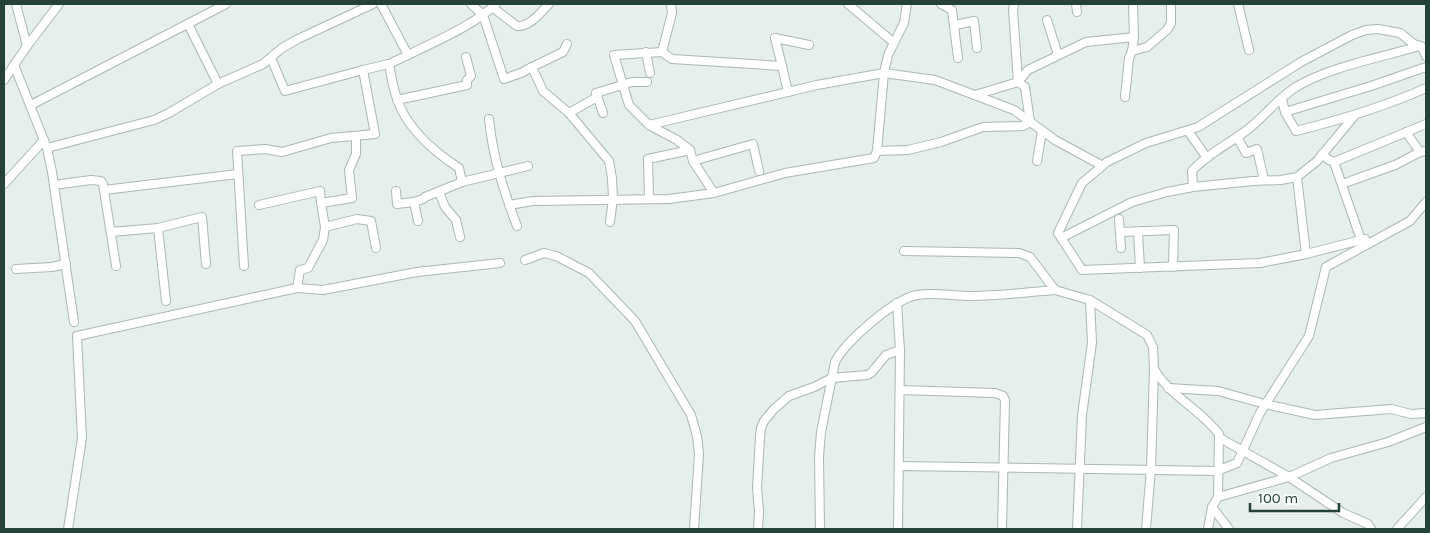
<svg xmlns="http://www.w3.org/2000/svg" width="1430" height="533" font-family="Karla,sans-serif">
  <rect width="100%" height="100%" fill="#e6efeb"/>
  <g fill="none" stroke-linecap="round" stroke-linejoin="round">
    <defs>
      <g id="minor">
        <path d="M16,4L27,46"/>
        <path d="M471,4L483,15L504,79L521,73L532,67L543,91L569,113L609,161L612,178L613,199L610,222"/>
        <path d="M848,4L893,42"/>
        <path d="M941,4L952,10L958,58"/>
        <path d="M1076,4L1077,12"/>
        <path d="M1238,4L1249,50"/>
        <path d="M492,7L517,26C530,27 541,12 549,4"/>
        <path d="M1047,20L1058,55"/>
        <path d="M188,24L218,84"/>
        <path d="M955,25L974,21L977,48"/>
        <path d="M1132,51L1147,47L1167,30L1171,23V4"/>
        <path d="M646,52L650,73"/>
        <path d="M662,52L672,13L671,4"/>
        <path d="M408,55C438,40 471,27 496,4"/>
        <path d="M271,58L285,91L363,70"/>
        <path d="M389,64C391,76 393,88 397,99C407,129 433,151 459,168L462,182"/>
        <path d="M14,65L47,148L52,172L74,322"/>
        <path d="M782,66L775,38L809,45"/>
        <path d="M532,67L563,52L567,44"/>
        <path d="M4,80L27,46L59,4"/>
        <path d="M975,95L1018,82L1028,70L1086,42L1134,37"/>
        <path d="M1125,97L1129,58L1132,51L1134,37L1133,4"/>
        <path d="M1282,99L1285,112L1296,131C1340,120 1384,107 1426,88"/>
        <path d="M397,100L467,85V80L471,76L466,57"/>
        <path d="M31,105L226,4"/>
        <path d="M1285,112L1371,86L1426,67"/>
        <path d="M569,113L597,97"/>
        <path d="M603,113L596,93L632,82H647"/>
        <path d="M489,119C493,158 503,189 517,226"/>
        <path d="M649,125L817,85L884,73L935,80L1014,110L1055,140L1101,165"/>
        <path d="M1188,131L1207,158"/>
        <path d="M1406,132L1420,152"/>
        <path d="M1237,137L1246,153L1257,149L1264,180"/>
        <path d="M47,148L154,120L169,113L218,84L263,64L282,48L298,39L373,4"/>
        <path d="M877,151L908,150L941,142L983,127L1023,126L1030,122L1025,87L1018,82L1013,10L1014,4"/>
        <path d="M1322,154L1329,160L1334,162L1426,124"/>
        <path d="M693,161L753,144L759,171"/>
        <path d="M1037,161L1042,131"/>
        <path d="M1334,162L1361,240"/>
        <path d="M1297,177L1306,254L1301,255L1260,263L1082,270L1058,233L1082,183L1107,162L1146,143L1198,127L1301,62L1352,35L1366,30L1378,29L1400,33L1414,44L1421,46L1426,56"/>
        <path d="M4,184L44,140"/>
        <path d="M1342,184L1395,165L1420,152L1426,151"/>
        <path d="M54,185L91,180L101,181L103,184L116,266"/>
        <path d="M1193,187L1192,171C1207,154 1229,144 1247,130C1264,117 1278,98 1296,87C1329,67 1382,57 1420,46"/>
        <path d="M104,190L238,174"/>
        <path d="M396,191L397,204L414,202L423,199L425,197L462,182L528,166"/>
        <path d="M439,192L445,207L456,220L460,237"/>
        <path d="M714,193L693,161L690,150L677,140L649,125L629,105L614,55L662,52L672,59L782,66L788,92"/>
        <path d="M649,199L648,159L690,150"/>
        <path d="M414,202L418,221"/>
        <path d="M259,205L320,191L321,203"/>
        <path d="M509,205L533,201L669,199L714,193L785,173L874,158L877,151L884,73L888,55L904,23L907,4"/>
        <path d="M1119,219L1121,248"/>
        <path d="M325,227L357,219L371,221L376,248"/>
        <path d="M158,228L166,301"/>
        <path d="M111,232L158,228L202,217L206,264"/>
        <path d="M1120,232L1174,230L1173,267"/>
        <path d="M1138,232L1140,268"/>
        <path d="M1061,238L1132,202L1167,192L1193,187L1253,181L1281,180L1297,177L1317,161L1355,115"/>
        <path d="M904,251L1019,253L1030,257L1055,290L1090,300L1092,343L1082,415L1077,529"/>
        <path d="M1306,254L1365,239"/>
        <path d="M525,260L544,253L556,256L589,273L635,321L691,415L697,436L699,454L694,529"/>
        <path d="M244,266L237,151L265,149L282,152L331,138L375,134L363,70L389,64L408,55L381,4"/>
        <path d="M16,269L52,267L66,264"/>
        <path d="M297,288L300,270L308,268L323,240L325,227L321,203L352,198L349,170L356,154V136"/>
        <path d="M1090,300L1147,335L1153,347L1154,369L1151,469L1146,529"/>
        <path d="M897,303L900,350L898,529"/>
        <path d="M1154,369C1170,396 1200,409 1219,434L1218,497L1212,507L1208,529"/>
        <path d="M1168,388L1218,391L1265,404L1315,415L1391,409L1411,414L1426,413"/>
        <path d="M900,390L995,393L1003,396L1005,400L1002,529"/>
        <path d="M1220,438L1289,477L1343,513L1368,524L1371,529"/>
        <path d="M899,466L1217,471L1237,463L1260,413L1309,336L1326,267L1410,221L1426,202"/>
        <path d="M1218,497L1289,477L1331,458L1388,442L1426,427"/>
        <path d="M1212,507L1229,529"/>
        <path d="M68,529L82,438L77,336L297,288L323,290L417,272L500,263"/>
        <path d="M758,529L759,511L757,488L760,437L761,428L764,421L774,409L789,396L814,387L832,378L867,375L871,373L886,355L900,350"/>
        <path d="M820,529L819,457L821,432L835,362C846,341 894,299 917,295C935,292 953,296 971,296C999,296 1027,292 1055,290"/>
        <path d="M1397,529L1426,497"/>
      </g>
    </defs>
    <!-- minor casing -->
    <use href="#minor" stroke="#a8b8b2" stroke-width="10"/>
    <!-- minor -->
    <use href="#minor" stroke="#fff" stroke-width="8"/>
  </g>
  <!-- border -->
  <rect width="1430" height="533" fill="none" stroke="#24423a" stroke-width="10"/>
  <!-- scale -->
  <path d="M1250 503v8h89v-8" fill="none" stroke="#24423a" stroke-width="2.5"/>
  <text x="1258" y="503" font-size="15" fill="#24423a" stroke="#f7fbf9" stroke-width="4" paint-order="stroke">100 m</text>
</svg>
